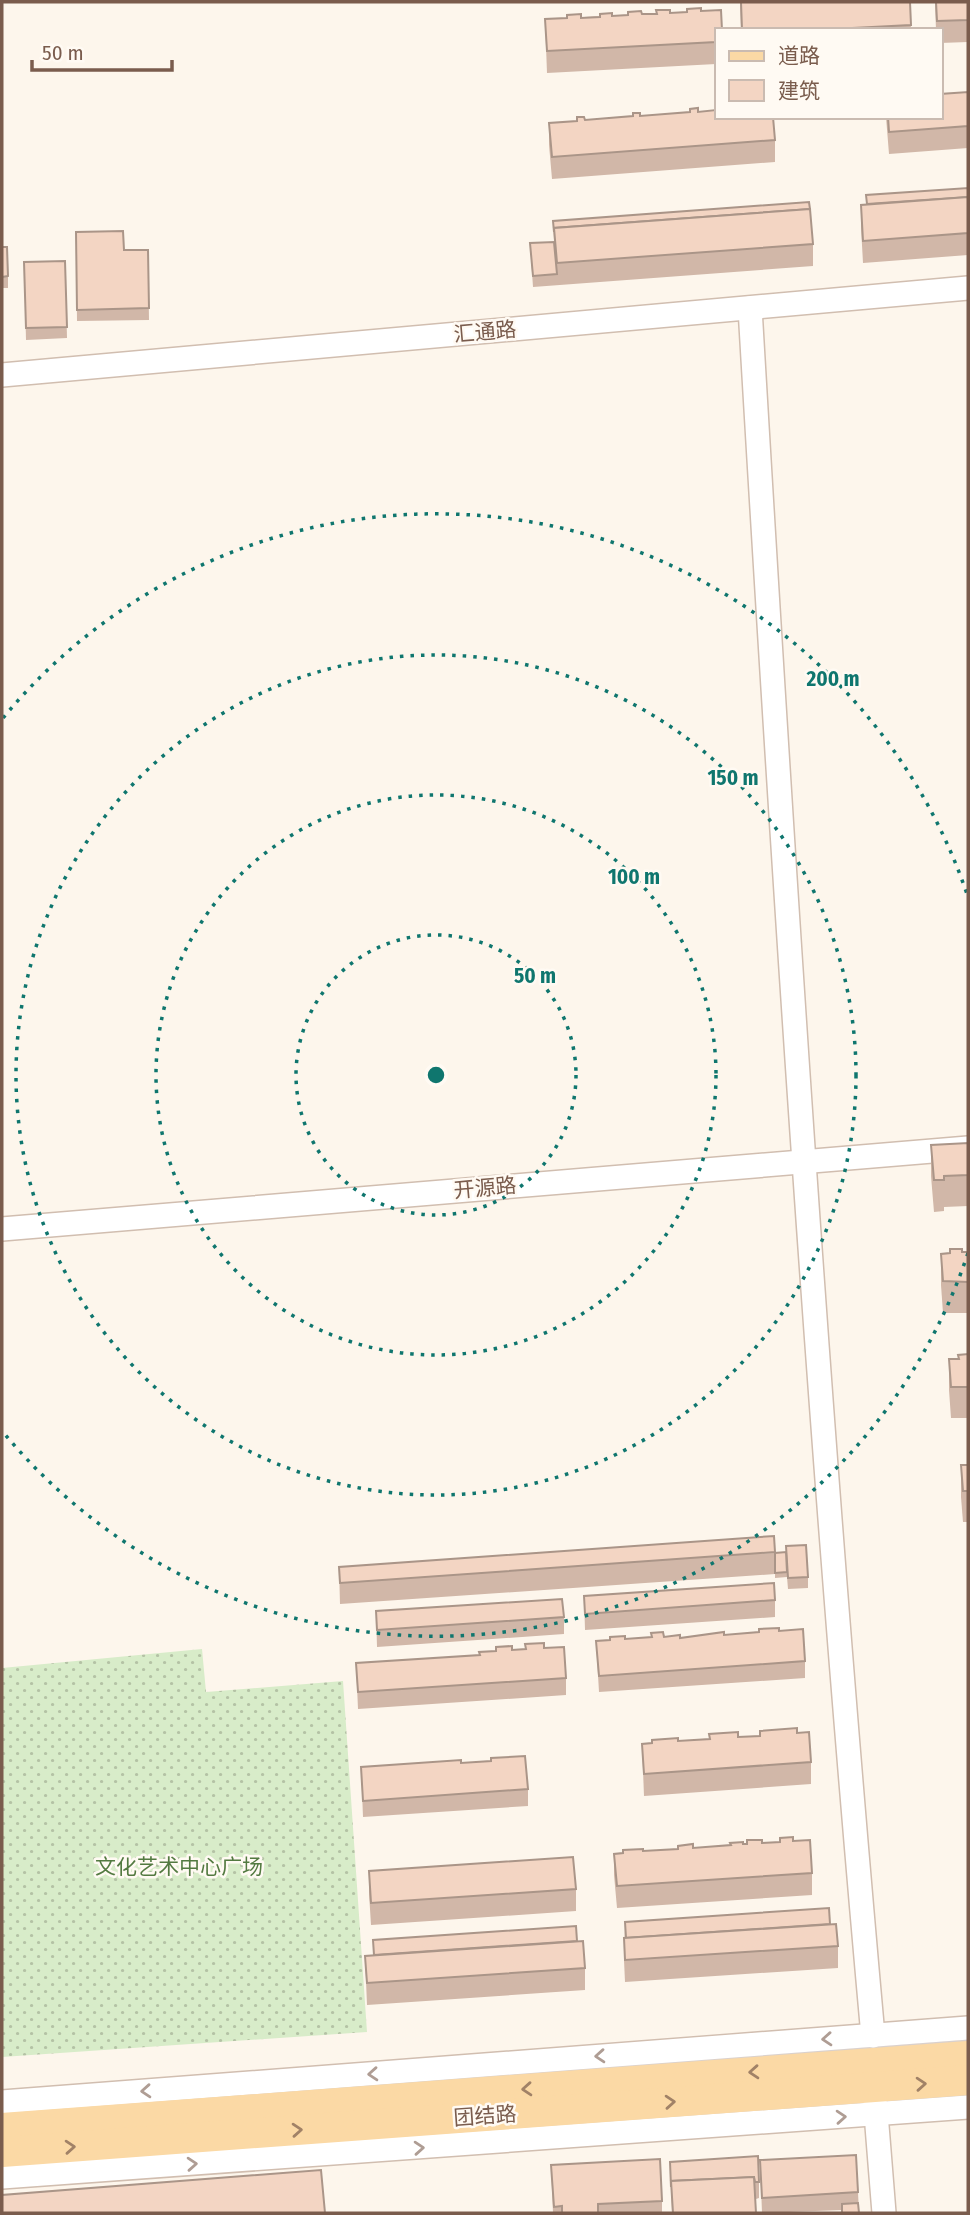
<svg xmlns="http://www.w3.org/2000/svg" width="970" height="2215" font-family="'Fira Sans Condensed','Noto Sans SC',sans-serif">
  <defs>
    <pattern id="grass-dots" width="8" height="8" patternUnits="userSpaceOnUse" patternTransform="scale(1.75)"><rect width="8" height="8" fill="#d8ecc9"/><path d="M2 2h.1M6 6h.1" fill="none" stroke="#b4c2a5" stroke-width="1.8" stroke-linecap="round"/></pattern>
  </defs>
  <rect width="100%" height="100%" fill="#fdf6ec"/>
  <!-- grass -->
  <path fill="url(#grass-dots)" d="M202,1649L206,1692L343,1681L367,2032L2,2057V1668Z"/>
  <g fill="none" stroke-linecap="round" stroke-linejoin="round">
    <defs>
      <g id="minor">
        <path d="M750,308C784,885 821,1461 873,2036"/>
        <path d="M2,375L968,288"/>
        <path d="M2,1229L968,1148"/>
        <path d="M875,2101L884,2213"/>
        <path d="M2,2102L968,2028"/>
        <path d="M2,2177L968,2107"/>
      </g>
      <g id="major">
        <path d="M2,2128L968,2056"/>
        <path d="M2,2152L968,2080"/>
      </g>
    </defs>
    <!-- minor casing -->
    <use href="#minor" stroke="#d1beb0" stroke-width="26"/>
    <!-- major casing -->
    <use href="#major" stroke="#dad1cd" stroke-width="33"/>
    <!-- minor -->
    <use href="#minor" stroke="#fff" stroke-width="23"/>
    <!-- major -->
    <use href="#major" stroke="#fbd9a5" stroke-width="30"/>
  </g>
  <!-- wall -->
  <g fill="#d1b7a8">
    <path d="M740,2H910L911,30H741Z"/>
    <path d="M935,2H968V42L940,43V30H936Z"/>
    <path d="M701,11L716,30V64L547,73L545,19Z"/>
    <path d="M968,92V148L889,154L886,117H940Z"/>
    <path d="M698,112L775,140V162L552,179L549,145V123Z"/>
    <path d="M968,188V255L863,263L861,227V205L866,204V195Z"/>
    <path d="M553,221L813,244V266L533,287L530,243L554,242Z"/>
    <path d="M76,232L124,250H148L149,320L77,321Z"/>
    <path d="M2,247L8,276V288H2Z"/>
    <path d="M65,261L67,338L26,340L24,262Z"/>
    <path d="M968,1143V1206L944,1207V1211L934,1212L931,1176V1145Z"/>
    <path d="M962,1252L968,1282V1313H943L941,1285V1254Z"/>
    <path d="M968,1354V1418H951L949,1390V1359H958Z"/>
    <path d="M961,1465H968V1522H963L961,1497Z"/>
    <path d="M775,1553L808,1577V1588L788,1589L787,1577L775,1578V1574L340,1604L339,1567Z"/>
    <path d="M584,1596L775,1600V1617L585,1630Z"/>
    <path d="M376,1611L564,1617V1634L377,1647Z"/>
    <path d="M779,1631L805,1661V1678L599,1692L596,1641L664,1637L680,1638Z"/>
    <path d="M544,1648L566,1678V1695L358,1709L356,1663L479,1655L512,1650Z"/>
    <path d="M797,1733L811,1762V1784L644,1796L642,1744Z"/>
    <path d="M491,1761L528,1789V1806L363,1817L361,1767L461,1763Z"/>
    <path d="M793,1841L812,1873V1895L617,1908L614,1875V1854Z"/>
    <path d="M369,1871L576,1889V1911L371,1925L369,1893Z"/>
    <path d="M625,1922L830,1924L838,1946V1968L625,1982L624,1960Z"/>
    <path d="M373,1940L577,1941L585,1968V1990L367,2005L365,1956L373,1955Z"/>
    <path d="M760,2160L858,2192L859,2213L842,2210L762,2213Z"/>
    <path d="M670,2162L759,2182V2198L756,2199V2213H672Z"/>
    <path d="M551,2165L662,2201V2213H553Z"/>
  </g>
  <!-- building -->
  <g fill="#f3d5c3" stroke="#aa9588" stroke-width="2">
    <path d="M741,2H910L911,25L813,30H742Z"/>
    <path d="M936,2H968V20L937,21Z"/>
    <path d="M701,8V11L721,10L722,30H716V42L547,51L545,19L567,18V15L581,14V18L600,17V14L612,13V16L628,15V12L641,11L642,14H657L656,10H670V13L687,12V9Z"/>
    <path d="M968,92V126L889,132L888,117H940V94Z"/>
    <path d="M698,108V112L716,110V117H773L775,140L552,157L549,123L577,121V117H584L585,120L633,116V113H640V116L690,112V109Z"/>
    <path d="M968,188V197L867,204L866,195Z"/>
    <path d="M968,197V233L863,241L861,205Z"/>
    <path d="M809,202L810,209L554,228V232L553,221Z"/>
    <path d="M810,209L813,244L557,263L554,228Z"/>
    <path d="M123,231L124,250H148L149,308L77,310L76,232Z"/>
    <path d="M554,242L557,274L533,276L530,243Z"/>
    <path d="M2,247H7L8,276L2,277Z"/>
    <path d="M65,261L67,327L26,328L24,262Z"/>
    <path d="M968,1143V1175L944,1176V1180H934L931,1145Z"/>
    <path d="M950,1249H962V1252H968V1282L943,1281L941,1254L950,1253Z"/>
    <path d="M968,1354V1387H951L949,1359H959L958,1355Z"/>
    <path d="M961,1465H968V1491H963Z"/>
    <path d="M774,1536L775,1552L340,1583L339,1567Z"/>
    <path d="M806,1545L808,1577L788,1578L786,1546Z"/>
    <path d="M786,1552L787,1572L775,1573V1553Z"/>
    <path d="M774,1583L775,1600L585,1614L584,1596Z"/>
    <path d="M562,1599L564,1617L377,1630L376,1611Z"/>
    <path d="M779,1628V1631L803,1629L805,1661L599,1676L596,1641L610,1640V1637L625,1636V1639L652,1637L651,1633L663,1632L664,1637L680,1635V1638L724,1632V1635L759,1632V1629Z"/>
    <path d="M544,1643V1648L564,1647L566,1678L358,1692L356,1663L480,1655L479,1652L496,1651V1647L512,1646V1650L526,1649L525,1644Z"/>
    <path d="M797,1728V1733L809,1732L811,1762L644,1774L642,1744L652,1743V1740L678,1738V1741L710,1739L709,1734L738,1732V1737L760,1736V1731Z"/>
    <path d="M525,1756L528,1789L363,1801L361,1767L461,1760V1763L491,1761V1758Z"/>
    <path d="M793,1837V1841L810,1840L812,1873L617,1886L614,1854L623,1853V1850L643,1849V1851L678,1849V1846L693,1844V1848L731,1845L730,1843L743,1842V1844H747V1840H762V1843L780,1842V1838Z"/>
    <path d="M573,1857L576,1889L371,1903L369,1871Z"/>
    <path d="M829,1908L830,1924L626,1938L625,1922Z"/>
    <path d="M836,1924L838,1946L625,1960L624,1938Z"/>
    <path d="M576,1926L577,1941L374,1955L373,1940Z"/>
    <path d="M583,1941L585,1968L367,1983L365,1956Z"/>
    <path d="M856,2155L858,2192L762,2198L760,2160Z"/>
    <path d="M758,2156L759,2182H755L754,2177L671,2181V2187L670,2162Z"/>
    <path d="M660,2159L662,2201L598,2204V2213H562V2206L554,2207L551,2165Z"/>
    <path d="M321,2170L325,2213H2V2195Z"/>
    <path d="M754,2177L756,2213H673L671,2181Z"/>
    <path d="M858,2203L859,2213H842V2204Z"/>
  </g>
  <!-- one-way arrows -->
  <defs><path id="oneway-chevron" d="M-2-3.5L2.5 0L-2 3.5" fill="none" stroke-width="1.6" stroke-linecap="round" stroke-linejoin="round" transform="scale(1.75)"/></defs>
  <g stroke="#af9d94">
    <use href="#oneway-chevron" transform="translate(827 2039) rotate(176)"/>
    <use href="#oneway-chevron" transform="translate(600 2056) rotate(176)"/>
    <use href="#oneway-chevron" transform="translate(373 2074) rotate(176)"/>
    <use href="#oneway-chevron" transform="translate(146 2091) rotate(176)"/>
    <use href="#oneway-chevron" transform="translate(841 2117) rotate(-4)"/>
    <use href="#oneway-chevron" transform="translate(419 2148) rotate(-4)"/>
    <use href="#oneway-chevron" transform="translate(192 2164) rotate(-4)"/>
  </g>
  <g stroke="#a18267">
    <use href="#oneway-chevron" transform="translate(754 2072) rotate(176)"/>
    <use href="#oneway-chevron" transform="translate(921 2084) rotate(-4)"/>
    <use href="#oneway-chevron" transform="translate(527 2089) rotate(176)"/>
    <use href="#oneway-chevron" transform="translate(670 2102) rotate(-4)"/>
    <use href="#oneway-chevron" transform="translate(297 2130) rotate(-4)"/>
    <use href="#oneway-chevron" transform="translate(70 2147) rotate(-4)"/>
  </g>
  <!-- distance rings -->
  <g fill="none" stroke="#0f766e" stroke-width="3.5" stroke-dasharray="3.5 7">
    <circle cx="436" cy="1075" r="140"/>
    <circle cx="436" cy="1075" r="280"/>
    <circle cx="436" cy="1075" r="420"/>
    <path d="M968 1253A561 561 0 0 1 3 1432M3 718A561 561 0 0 1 968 897"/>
  </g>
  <g text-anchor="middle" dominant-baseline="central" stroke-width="5" stroke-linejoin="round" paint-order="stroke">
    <!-- street labels -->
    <g font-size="21" fill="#7a5c4d" stroke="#fffaf3">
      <text transform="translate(485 332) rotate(-5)">汇通路</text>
      <text transform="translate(485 1188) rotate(-5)">开源路</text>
      <text transform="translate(485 2116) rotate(-4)">团结路</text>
    </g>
    <!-- park labels -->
    <g font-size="21" fill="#537a41" stroke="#fffaf3">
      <text x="179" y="1867">文化艺术中心广场</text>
    </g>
  </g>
  <circle cx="436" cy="1075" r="10" fill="#0f766e" stroke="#fffaf3" stroke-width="3.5"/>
  <g font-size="21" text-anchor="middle" font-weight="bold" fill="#0f766e" stroke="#fffaf3" stroke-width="5" stroke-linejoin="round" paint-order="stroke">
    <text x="833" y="686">200 m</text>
    <text x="733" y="785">150 m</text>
    <text x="634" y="884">100 m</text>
    <text x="535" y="983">50 m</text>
  </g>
  <!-- border -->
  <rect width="970" height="2215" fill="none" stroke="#7a5c4d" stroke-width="7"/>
  <!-- legend -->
  <rect x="715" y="28" width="228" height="91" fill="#fffaf3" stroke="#cabbb1" stroke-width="2"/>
  <rect x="729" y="51" width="35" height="10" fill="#fbd9a5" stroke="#cabbb1" stroke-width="2"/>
  <text x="778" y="63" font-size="21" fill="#7a5c4d">道路</text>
  <rect x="729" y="80" width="35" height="21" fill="#f3d5c3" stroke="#cabbb1" stroke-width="2"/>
  <text x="778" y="98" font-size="21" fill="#7a5c4d">建筑</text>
  <!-- scale -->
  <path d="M32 60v10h140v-10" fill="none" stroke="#7a5c4d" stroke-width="3.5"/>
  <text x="42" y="60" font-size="21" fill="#7a5c4d" stroke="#fffaf3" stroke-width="5" paint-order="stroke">50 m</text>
</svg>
